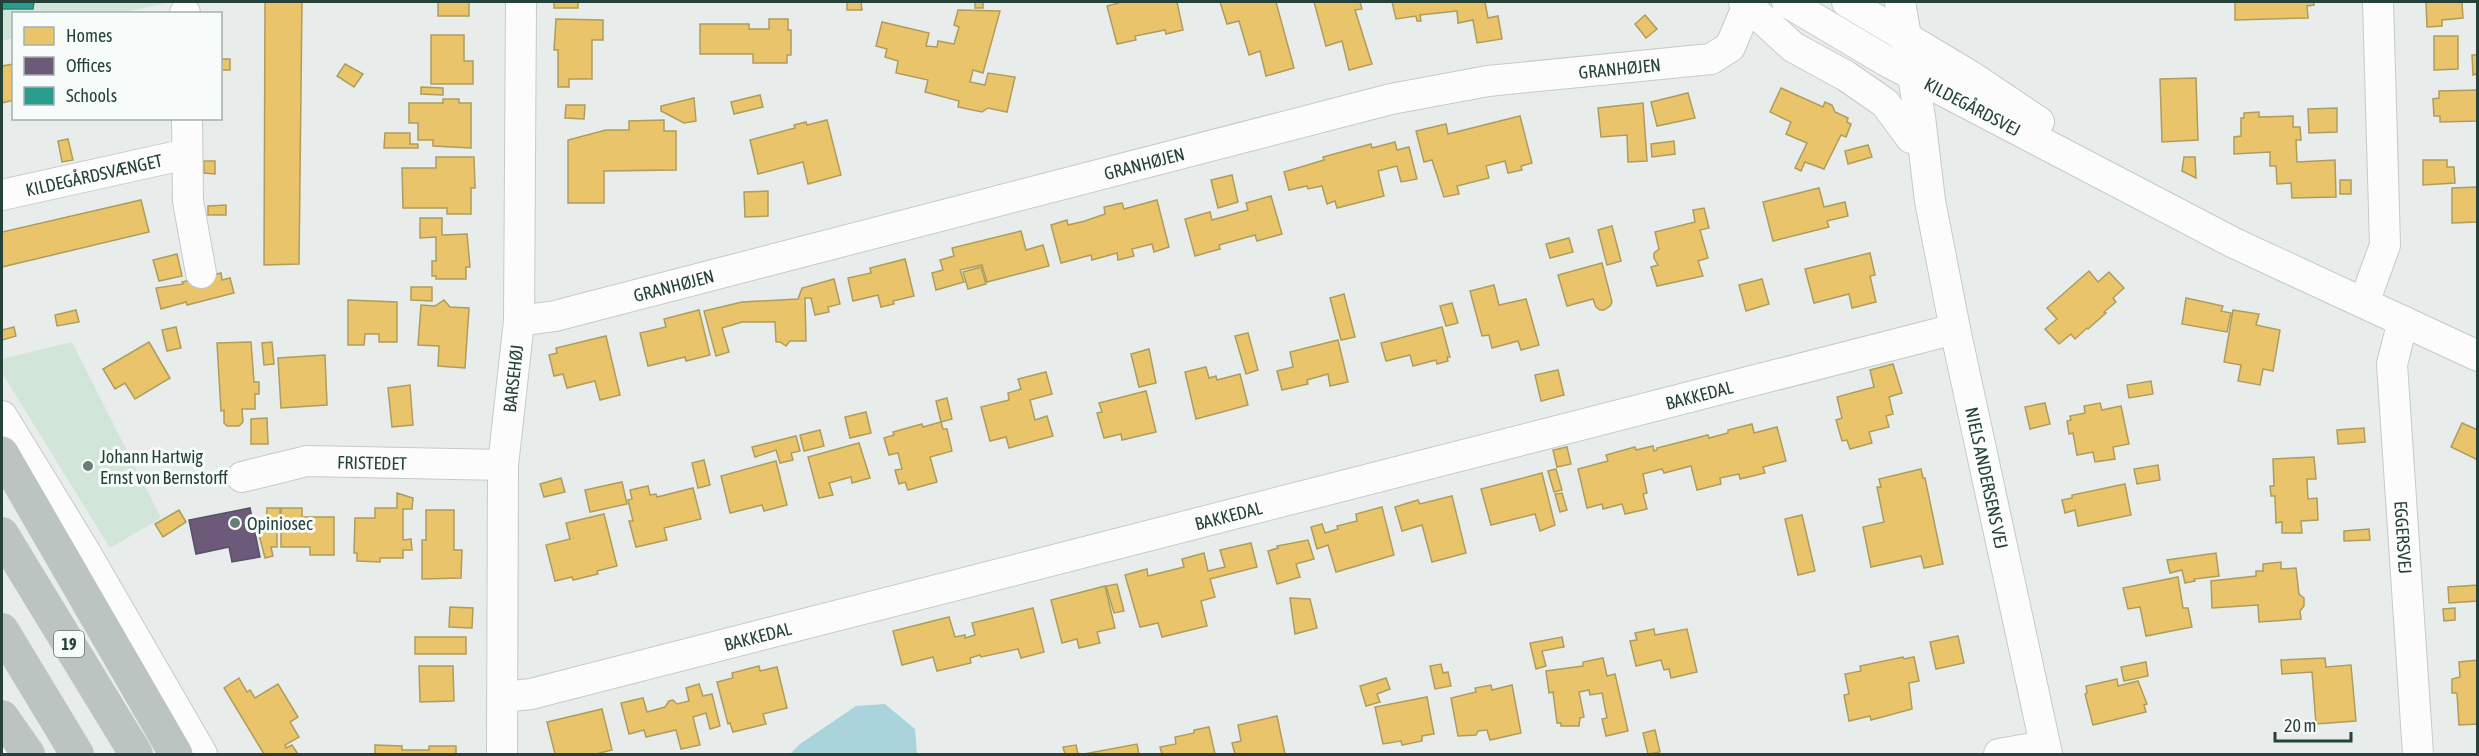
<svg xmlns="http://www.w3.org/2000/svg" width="2479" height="756" font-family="'Asap Condensed',sans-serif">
  <rect width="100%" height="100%" fill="#e8edeb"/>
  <!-- green -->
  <g fill="#d1e6d8">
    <path d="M34,2H173L120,13L14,14L13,38L2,41V9H33Z"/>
    <path d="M72,342L161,518L110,548L2,373V359Z"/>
  </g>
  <!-- water -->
  <path fill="#a9d4db" d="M885,704L915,729L917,754H790L800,744L856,706Z"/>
  <!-- homes -->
  <g fill="#e9c46a" stroke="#ae9d5c" stroke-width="1.5">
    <path d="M265,2H302L299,264L264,265Z"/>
    <path d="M438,2H473H469V16H438Z"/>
    <rect x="554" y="2" width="24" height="6"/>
    <path d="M847,2H861L862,10H847Z"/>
    <rect x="975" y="2" width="8" height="6"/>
    <path d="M1122,2H1177L1183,30L1166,34L1165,30L1135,36L1136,40L1117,44L1107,6Z"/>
    <path d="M1220,2H1276L1294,68L1266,76L1260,51L1249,55L1239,21L1227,24Z"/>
    <path d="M1314,2H1360L1362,9L1355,10L1372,64L1349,70L1342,41L1326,46Z"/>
    <path d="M1392,2H1485L1488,18L1498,16L1502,39L1477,43L1473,20L1458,23L1457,11L1420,15L1421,21H1417L1416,16L1396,19Z"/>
    <path d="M2235,2H2314V5L2307,6L2308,18L2235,20Z"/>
    <path d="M2426,2H2462L2463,18L2442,20V26L2427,27Z"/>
    <path d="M958,10L1000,11L983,73L973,70L970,82L985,85L988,73L1015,77L1007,112L988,108L982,112L958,107L959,101L925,92L928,80L896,73L898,61L885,57L887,49L876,46L882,22L929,33L926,46L937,47L938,41L954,44L959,27L954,25Z"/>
    <path d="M1645,15L1657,29L1646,38L1635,24Z"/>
    <path d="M556,19L603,20V40H592V79H569V87H558V50H554Z"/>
    <path d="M769,19H788V30H791V55H787V63H753V54H700V24H749V29H769Z"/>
    <path d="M431,35H464V61H473V84H431Z"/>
    <path d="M2434,36H2458V69L2434,70Z"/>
    <path d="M2472,55H2478V80L2476,74L2473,75Z"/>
    <rect x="220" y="59" width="10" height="11"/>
    <path d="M14,64V100L2,103V66Z"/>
    <path d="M345,64L363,74L354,87L337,76Z"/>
    <path d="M2196,78L2198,140L2162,142L2160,79Z"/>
    <path d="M421,87L443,88V95L421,94Z"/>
    <path d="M1781,88L1823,107L1825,102L1832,105L1835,112L1848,118L1847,122L1851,124L1846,137L1841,135L1824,169L1805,162L1801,171L1795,168L1807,143L1786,134L1791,122L1770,112Z"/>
    <path d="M2478,90V121L2440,122V116H2434L2433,99L2439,98V91Z"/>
    <path d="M1688,93L1695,118L1657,126L1651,102Z"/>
    <path d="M760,95L763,107L734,114L731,102Z"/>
    <path d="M694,98L696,121L684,123L661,111V106Z"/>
    <path d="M443,99H459V103H471V148L433,146V140H418V123H409V103H443Z"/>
    <path d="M1643,103L1647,161L1628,162L1627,135L1601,137L1598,108Z"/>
    <path d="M566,105H585L584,119L565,118Z"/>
    <path d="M2337,108V132L2309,133L2308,109Z"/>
    <path d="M2259,112V117L2293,116V127H2300L2301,140H2296L2297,162L2335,160L2336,197L2292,198L2291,183L2277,184L2276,166H2270V152L2234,154V137L2241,136V118H2244V113Z"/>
    <path d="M1520,116L1532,163L1521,166L1522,170L1508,173L1505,161L1486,166L1489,178L1457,186L1459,194L1444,197L1432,160L1424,162L1416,131L1446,124L1448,134Z"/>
    <path d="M664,120V131H676V170L604,171V203H568V140L606,130H629V121Z"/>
    <path d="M827,120L841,175L808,184L803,162L758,174L750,140L795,128L794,125L806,122L807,125Z"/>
    <path d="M385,133H410V144H418V148H384Z"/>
    <path d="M68,139L73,160L62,162L58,141Z"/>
    <path d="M1674,141L1675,154L1652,157L1651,144Z"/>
    <path d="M1395,142L1397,150L1409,147L1417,179L1401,182L1397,166L1378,171L1384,196L1337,208L1335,201L1327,204L1322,186L1308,189L1307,186L1289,190L1284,172L1324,160L1323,157L1371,144L1372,148Z"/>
    <path d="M1868,145L1872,157L1848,164L1845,151Z"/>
    <path d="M436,157H474L475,188H471V214H447V208H403L402,168H436Z"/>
    <path d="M2184,157H2195L2196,178L2182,171Z"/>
    <path d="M2423,160H2447V167H2454L2455,183L2423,185Z"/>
    <path d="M204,161H215V174L204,173Z"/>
    <path d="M1232,175L1238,202L1218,208L1211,180Z"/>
    <rect x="2340" y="180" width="11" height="14"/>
    <path d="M2478,187V222L2452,223V188Z"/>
    <path d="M1819,188L1824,207L1845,202L1848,216L1827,221L1829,227L1773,241L1763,202Z"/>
    <path d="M768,191V216L745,217L744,192Z"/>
    <path d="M1271,196L1282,234L1257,241L1255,235L1219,245L1220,249L1195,256L1185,219L1210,212L1212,220L1248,210L1246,203Z"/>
    <path d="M141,200L149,232L2,267V232Z"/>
    <path d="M1157,200L1169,247L1154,252L1152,244L1132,249L1134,256L1118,260L1117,253L1092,260L1091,255L1061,263L1051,225L1067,220L1068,225L1085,221L1105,214L1104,207L1122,203L1124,209Z"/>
    <path d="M226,205V215H208V206Z"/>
    <path d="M1704,208L1709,228L1700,230L1708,258L1698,261L1703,276L1657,286L1651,267L1658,265L1654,258V253L1659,249L1655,232L1695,222L1693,210Z"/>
    <path d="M420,218H442V235L467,234L470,267H466V279H436V276H432V261H436V237L420,238Z"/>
    <path d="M1612,226L1621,261L1607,265L1598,230Z"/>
    <path d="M1021,231L1026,250L1043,245L1049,266L987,282L982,265L960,270L964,282L936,290L932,273L943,270L940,260L954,256L952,248Z"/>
    <path d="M1569,238L1573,252L1550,258L1546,244Z"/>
    <path d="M1870,253L1875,275L1870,276L1876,302L1852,308L1849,294L1814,303L1805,269Z"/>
    <path d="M177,254L182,276L159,281L153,260Z"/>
    <path d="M905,259L914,296L893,301L894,304L881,307L878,295L853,301L848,278L871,273L870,268Z"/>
    <path d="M1602,263L1612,302L1610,306L1604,310H1600L1596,307L1593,299L1567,306L1558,275Z"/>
    <path d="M981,267L986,284L968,289L963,272Z"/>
    <path d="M2089,271L2098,282L2109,272L2124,288L2113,298L2116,302L2104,312L2106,313L2088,329L2087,328L2075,339L2071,334L2059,344L2045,329L2057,319L2047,308Z"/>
    <path d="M221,273L222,280L230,278L234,293L187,305L186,302L161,309L156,288L183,284L182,282Z"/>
    <path d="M834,279L840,304L828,307L829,312L815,315L811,298H805L806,341H790L786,346L780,342H776L775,322H742L722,328L729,352L716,356L704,311L742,302L798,299L802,288Z"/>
    <path d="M1762,279L1769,304L1746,311L1739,285Z"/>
    <path d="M1494,285L1499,305L1526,299L1539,345L1521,350L1518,341L1492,348L1489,335L1482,336L1470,291Z"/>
    <path d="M411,287H432V301L411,300Z"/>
    <path d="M1344,294L1355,337L1341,340L1330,298Z"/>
    <path d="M2186,298L2223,306L2221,311L2231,313L2227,332L2182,324Z"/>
    <path d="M348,300L397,302V342H379V334H365L364,345H348Z"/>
    <path d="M444,300L450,307L469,308L465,368L438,366L439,346L418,345L421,305L435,306Z"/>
    <path d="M1452,303L1458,323L1446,326L1440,306Z"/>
    <path d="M76,310L79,322L57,326L55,315Z"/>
    <path d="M699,310L710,355L686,361L685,357L648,366L640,333L666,327L664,319Z"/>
    <path d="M2233,310L2259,314L2256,325L2280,330L2273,371L2263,369L2260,385L2238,381L2241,365L2224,362Z"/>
    <path d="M14,327L16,336L2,340V330Z"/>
    <path d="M176,327L181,348L167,351L162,330Z"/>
    <path d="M1442,327L1450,357H1447L1448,361L1437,364L1436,360L1413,366L1410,355L1386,361L1381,343Z"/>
    <path d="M1248,333L1258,370L1246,374L1235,336Z"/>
    <path d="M606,336L620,395L600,400L595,381L567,388L563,374L554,376L549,355L557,353L556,348Z"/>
    <path d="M1338,340L1348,382L1330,386L1328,374L1307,380L1308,384L1282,390L1277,371L1293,367L1290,352Z"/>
    <path d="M149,342L170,378L135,399L125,383L115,389L103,369Z"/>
    <path d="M251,342L254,382H259V394H255V409H242L243,422L239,426H227L224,423V410L221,411L217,343Z"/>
    <path d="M272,342L274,364L264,365L262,343Z"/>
    <path d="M1149,349L1156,383L1139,387L1131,354Z"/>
    <path d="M325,355L327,405L281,408L278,358Z"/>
    <path d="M1893,364L1902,393L1889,397L1893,414L1886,416L1889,427L1869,432L1872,443L1850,449L1847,440L1842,441L1836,420L1842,418L1837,397L1874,387L1870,370Z"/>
    <path d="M1206,367L1209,378L1216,376L1217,380L1240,374L1248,405L1196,419L1185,372Z"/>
    <path d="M1558,370L1564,395L1541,401L1535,375Z"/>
    <path d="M1046,372L1052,394L1030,400L1035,420L1047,416L1053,436L1009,448L1006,437L990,441L981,407L1009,400L1008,393L1021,389L1018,379Z"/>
    <path d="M2151,381L2153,394L2129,398L2127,385Z"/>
    <path d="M410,385L413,425L392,427L388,388Z"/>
    <path d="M1146,391L1156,432L1122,440L1121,434L1104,438L1097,413L1102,412L1099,403Z"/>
    <path d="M947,398L952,419L941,422L936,401Z"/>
    <path d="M2045,403L2050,424L2030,429L2025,407Z"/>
    <path d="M2100,403L2102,410L2121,406L2129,444L2113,447L2115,459L2095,462L2093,452L2077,455L2073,433L2069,434L2067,421L2071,420L2070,416L2085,413L2084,406Z"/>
    <path d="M866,412L871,433L850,438L845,417Z"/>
    <path d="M267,418L268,444H251V419Z"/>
    <path d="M941,422L943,429H947L952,451L930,457L937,482L908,490L905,482L899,484L895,470L902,469L898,453L889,455L884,438L894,435L893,432L922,424L923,427Z"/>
    <path d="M2462,423L2478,430V460L2451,447Z"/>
    <path d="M1752,424L1754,433L1777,427L1786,461L1763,467L1765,473L1740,479L1739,474L1720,478L1721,484L1697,490L1691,466L1664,473L1662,469L1643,474L1647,493L1643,494L1647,509L1625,514L1622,504L1603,509L1602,504L1587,508L1578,469L1608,461L1606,455L1635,447L1636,450L1653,446L1654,451L1657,450V448L1708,435L1709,438L1728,433V430Z"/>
    <path d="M2364,428L2365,442L2338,444L2337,430Z"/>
    <path d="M820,430L824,446L804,451L800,435Z"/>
    <path d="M796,436L800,451L791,453L793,460L780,463L776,450L755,457L752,447Z"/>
    <path d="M859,443L870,478L852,483L851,477L829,483L833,495L819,498L808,457Z"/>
    <path d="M1567,447L1571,464L1557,467L1553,450Z"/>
    <path d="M2314,457L2316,479H2307L2308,499L2317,498L2318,520L2301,521L2302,533H2282V522L2276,523L2275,496H2271L2270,486H2274L2273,459Z"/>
    <path d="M704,460L710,485L698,488L692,463Z"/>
    <path d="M776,461L787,505L764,511L762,505L730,513L721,476Z"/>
    <path d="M2158,465L2160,480L2137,484L2134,469Z"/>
    <path d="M1556,469L1562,490L1554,492L1548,471Z"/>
    <path d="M1921,469L1923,478H1925L1943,564L1924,568L1921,556L1871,567L1863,527L1884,522L1877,487H1881L1879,479Z"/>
    <path d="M1542,473L1555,525L1540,531L1535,514L1491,525L1481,489Z"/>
    <path d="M561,478L565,492L544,497L540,484Z"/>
    <path d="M622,482L627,504L590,512L585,490Z"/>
    <path d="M2125,484L2131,515L2078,526L2075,510L2065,513L2062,500L2072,498V495Z"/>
    <path d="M648,486L650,495L656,494L657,497L693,488L701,519L664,528L667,540L636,547L629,521H633L628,500L632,499L630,490Z"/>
    <path d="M397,493L413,498L412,509H403V540L411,539L412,550H403V558H380V562L357,561V553H354L355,518H375V508H397Z"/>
    <path d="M1562,493L1567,510L1560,512L1555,494Z"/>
    <path d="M1452,496L1466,553L1432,562L1422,525L1402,531L1395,507L1418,500L1420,504Z"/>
    <path d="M1382,507L1394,555L1336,572L1328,545L1317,549L1311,527L1322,524L1325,533L1338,529L1337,526L1357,521L1356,514Z"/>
    <path d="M267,508H280V530H277V547H271L273,556L265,558L257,527L266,525Z"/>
    <path d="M281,508H302V517H334V555H310V547H281Z"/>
    <path d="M179,510L186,522L163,537L155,524Z"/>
    <path d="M426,510H454V550H462L461,578L422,579V540H426Z"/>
    <path d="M604,514L617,566L597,571L598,574L573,580L572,577L555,581L546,545L570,539L566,523Z"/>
    <path d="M1802,515L1815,571L1798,575L1785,519Z"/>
    <path d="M2369,529L2370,540L2344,541V531Z"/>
    <path d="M1308,540L1314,559L1296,564L1300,577L1277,584L1268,551L1278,548L1277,546Z"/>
    <path d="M1251,543L1257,567L1210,579L1215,597L1201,601L1207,626L1162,637L1158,623L1140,627L1125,575L1147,569L1148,576L1184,567L1182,559L1204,553L1208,571L1225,567L1220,550Z"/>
    <path d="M2216,553L2219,576L2194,579L2195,581L2185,583L2182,570L2170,573L2167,560Z"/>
    <path d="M2281,562V569L2296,568L2299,594L2304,598V606L2300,611L2301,619L2259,622L2258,605L2212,608L2211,581L2256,576V571H2263V564Z"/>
    <path d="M2178,577L2183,608H2188L2192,627L2146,636L2140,607L2128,609L2123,588Z"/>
    <path d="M1117,584L1124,611L1114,613L1106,586Z"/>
    <path d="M2478,585V601L2449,603L2448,587Z"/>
    <path d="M1105,586L1115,628L1097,632L1100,643L1079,648L1077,639L1062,643L1051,600Z"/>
    <path d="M1290,598L1310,599L1317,628L1295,634Z"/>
    <path d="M450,607L473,608L472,628L449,627Z"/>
    <path d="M1033,608L1044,652L1021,658L1018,649L981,657L980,655L970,658L971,663L937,671L933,657L902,665L893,631L949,617L955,637L965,635V638L975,635L972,623Z"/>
    <path d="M2455,608V620L2444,621L2443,609Z"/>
    <path d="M1654,629L1655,635L1687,629L1697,672L1671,678L1669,669L1664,670L1661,660L1636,666L1630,641L1637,640L1635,633Z"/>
    <path d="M1958,636L1964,663L1936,669L1930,642Z"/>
    <rect x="415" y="637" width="51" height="17"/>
    <path d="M1562,637L1564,647L1542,651L1546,666L1536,669L1530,643Z"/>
    <path d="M1903,657L1904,659L1914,657L1919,681L1909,683L1912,709L1871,720L1870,716L1849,721L1844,695L1849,694L1845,674L1861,671L1860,666Z"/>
    <path d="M1603,658L1607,676L1615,674L1628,731L1606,736L1602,719L1607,718L1602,693L1590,695L1589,690L1579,692L1584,717L1580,718L1579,726H1561V723H1557L1553,692L1549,693L1546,671L1583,666V662Z"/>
    <path d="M2325,658L2326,667L2351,665L2356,721L2316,724L2312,672L2282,674L2281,660Z"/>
    <path d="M2478,660V724L2459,725L2457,693H2452V679L2460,677L2459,662Z"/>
    <path d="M2146,662L2148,676L2124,681L2121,667Z"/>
    <path d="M1441,664L1443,673L1448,672L1451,686L1435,689L1430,666Z"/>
    <path d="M419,666H453L454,701L420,702Z"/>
    <path d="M759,666L760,671L777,667L787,708L763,714L766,724L733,732L730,723L728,724L717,682L733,678L732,673Z"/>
    <path d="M239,678L247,692L250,690L255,698L278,684L298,717L290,722L299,737L285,745L286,748L292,745L298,754H264L224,688Z"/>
    <path d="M1386,678L1390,689L1377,694L1380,702L1366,706L1360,686Z"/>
    <path d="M2117,679L2118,686L2138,681L2147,704L2144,705L2146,712L2093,725L2085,694L2087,693L2086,686Z"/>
    <path d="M699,684L703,696L712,694L720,726L710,729L706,713L693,717L700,745L681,749L676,730L646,737L644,730L629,734L621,703L643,698L647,712L665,707L669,701L673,700L677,704L689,701L686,688Z"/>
    <path d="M1491,685L1492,690L1512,685L1521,733L1490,740L1487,730L1478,731L1476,735L1458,736L1451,698L1476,692L1475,688Z"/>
    <path d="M1427,697L1434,734L1422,736V741L1402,745L1401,741L1383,744L1375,707Z"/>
    <path d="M602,709L612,750L596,754H555L547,722Z"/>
    <path d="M1277,716L1285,754H1235L1232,743L1241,741L1238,725Z"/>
    <path d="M1209,727L1215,754H1162L1160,747L1176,744L1175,737L1194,733V730Z"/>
    <path d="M1655,730L1660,752L1648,754L1643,733Z"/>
    <path d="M1137,744L1139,754H1084Z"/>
    <path d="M375,745L402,746V750H429V746H456V754H375Z"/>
    <path d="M1076,745L1078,754H1065L1063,747Z"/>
  </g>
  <!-- offices -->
  <path fill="#6d597a" stroke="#575267" stroke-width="1.5" d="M250,508L260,557L232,562L229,547L196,554L189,520Z"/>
  <!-- schools -->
  <path fill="#2a9d8f" stroke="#288276" stroke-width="1.5" d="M2,2H34L33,9H2Z"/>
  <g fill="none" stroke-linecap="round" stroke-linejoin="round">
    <defs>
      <g id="minor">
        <path d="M1744,2L1793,47L1846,76L1885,103L1911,138"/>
        <path id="s1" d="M1787,2L1888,62L2234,243L2478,356"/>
        <path d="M1847,2L1969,75L2039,122"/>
        <path id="s2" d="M1900,2L1920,117L1930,201L1955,329L2047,754"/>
        <path d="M185,13V14"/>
        <path d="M187,118L188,201L201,273"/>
        <path id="s3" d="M2,195L187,154"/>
        <path d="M2364,303L2385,245L2378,2"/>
        <path id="s4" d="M519,321L555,316L1391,99L1488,81L1711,59L1730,47L1747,7"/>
        <path id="s5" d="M2403,321L2392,364L2418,754"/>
        <path d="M2,416L84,550L202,754"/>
        <path id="s6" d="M242,477L307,461L503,465"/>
        <path id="s7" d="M503,697L531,694L1955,329"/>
        <path d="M2,748L5,754"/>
        <path id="s8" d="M502,754L503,465L519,321L521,2"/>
        <path d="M1999,754L2044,746"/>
      </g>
      <g id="highway">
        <path d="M2,453L176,754"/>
        <path d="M2,534L136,754"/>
        <path d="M2,630L77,754"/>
        <path d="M2,717L28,754"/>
      </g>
    </defs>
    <!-- minor casing -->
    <use href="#minor" stroke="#c5cac8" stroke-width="32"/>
    <!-- highway casing -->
    <use href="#highway" stroke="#c3ccc9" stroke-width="34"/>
    <!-- minor -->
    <use href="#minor" stroke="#fcfcfc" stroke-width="30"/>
    <!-- highway -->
    <use href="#highway" stroke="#bcc4c2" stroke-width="33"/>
  </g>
  <!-- markers -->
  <g fill="#697e78" stroke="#f7fbf9" stroke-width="2">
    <circle cx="88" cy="466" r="6"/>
    <circle cx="235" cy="523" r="6"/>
  </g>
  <g text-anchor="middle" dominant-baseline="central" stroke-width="6" stroke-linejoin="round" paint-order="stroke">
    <!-- shield labels -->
    <rect fill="#f7fbf9" stroke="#637a73" stroke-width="1.5" x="54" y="631" width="30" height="26" rx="4.5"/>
    <g font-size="16" font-weight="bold" fill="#24423a">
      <text x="69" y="644">19</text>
    </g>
    <!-- street labels -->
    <g font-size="18" fill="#24423a" stroke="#f7fbf9">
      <text stroke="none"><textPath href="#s4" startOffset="1131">GRANHØJEN</textPath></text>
      <text stroke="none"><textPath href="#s1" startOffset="213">KILDEGÅRDSVEJ</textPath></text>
      <text stroke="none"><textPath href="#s4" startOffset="645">GRANHØJEN</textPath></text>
      <text stroke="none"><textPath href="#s3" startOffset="94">KILDEGÅRDSVÆNGET</textPath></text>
      <text stroke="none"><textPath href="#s4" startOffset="159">GRANHØJEN</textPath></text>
      <text stroke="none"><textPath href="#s8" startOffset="376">BARSEHØJ</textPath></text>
      <text stroke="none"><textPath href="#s7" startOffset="1234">BAKKEDAL</textPath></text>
      <text stroke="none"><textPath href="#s6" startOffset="132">FRISTEDET</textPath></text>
      <text stroke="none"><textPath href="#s2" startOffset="484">NIELS ANDERSENS VEJ</textPath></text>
      <text stroke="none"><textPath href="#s7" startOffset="748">BAKKEDAL</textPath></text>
      <text stroke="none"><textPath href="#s5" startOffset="218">EGGERSVEJ</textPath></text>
      <text stroke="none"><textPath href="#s7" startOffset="262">BAKKEDAL</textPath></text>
    </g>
    <!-- poi labels -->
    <g font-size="18" fill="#24423a" stroke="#f7fbf9" text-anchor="start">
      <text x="100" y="456">Johann Hartwig<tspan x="100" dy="21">Ernst von Bernstorff</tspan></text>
      <text x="247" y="523">Opiniosec</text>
    </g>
  </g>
  <!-- border -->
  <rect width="2479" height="756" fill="none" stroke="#24423a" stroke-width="6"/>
  <!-- legend -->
  <rect x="12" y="12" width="210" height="108" fill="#f7fbf9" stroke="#a3b1ad" stroke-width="1.5"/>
  <rect x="24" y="27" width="30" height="18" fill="#e9c46a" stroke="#a3b1ad" stroke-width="1.5"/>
  <text x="66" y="42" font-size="18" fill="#24423a">Homes</text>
  <rect x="24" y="57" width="30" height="18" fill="#6d597a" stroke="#a3b1ad" stroke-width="1.5"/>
  <text x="66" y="72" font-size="18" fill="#24423a">Offices</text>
  <rect x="24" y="87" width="30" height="18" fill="#2a9d8f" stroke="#a3b1ad" stroke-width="1.5"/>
  <text x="66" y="102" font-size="18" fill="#24423a">Schools</text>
  <!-- scale -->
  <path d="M2275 732v9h76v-9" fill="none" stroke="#24423a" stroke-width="3"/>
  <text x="2284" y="732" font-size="18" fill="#24423a" stroke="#f7fbf9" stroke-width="4.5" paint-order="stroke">20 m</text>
</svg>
